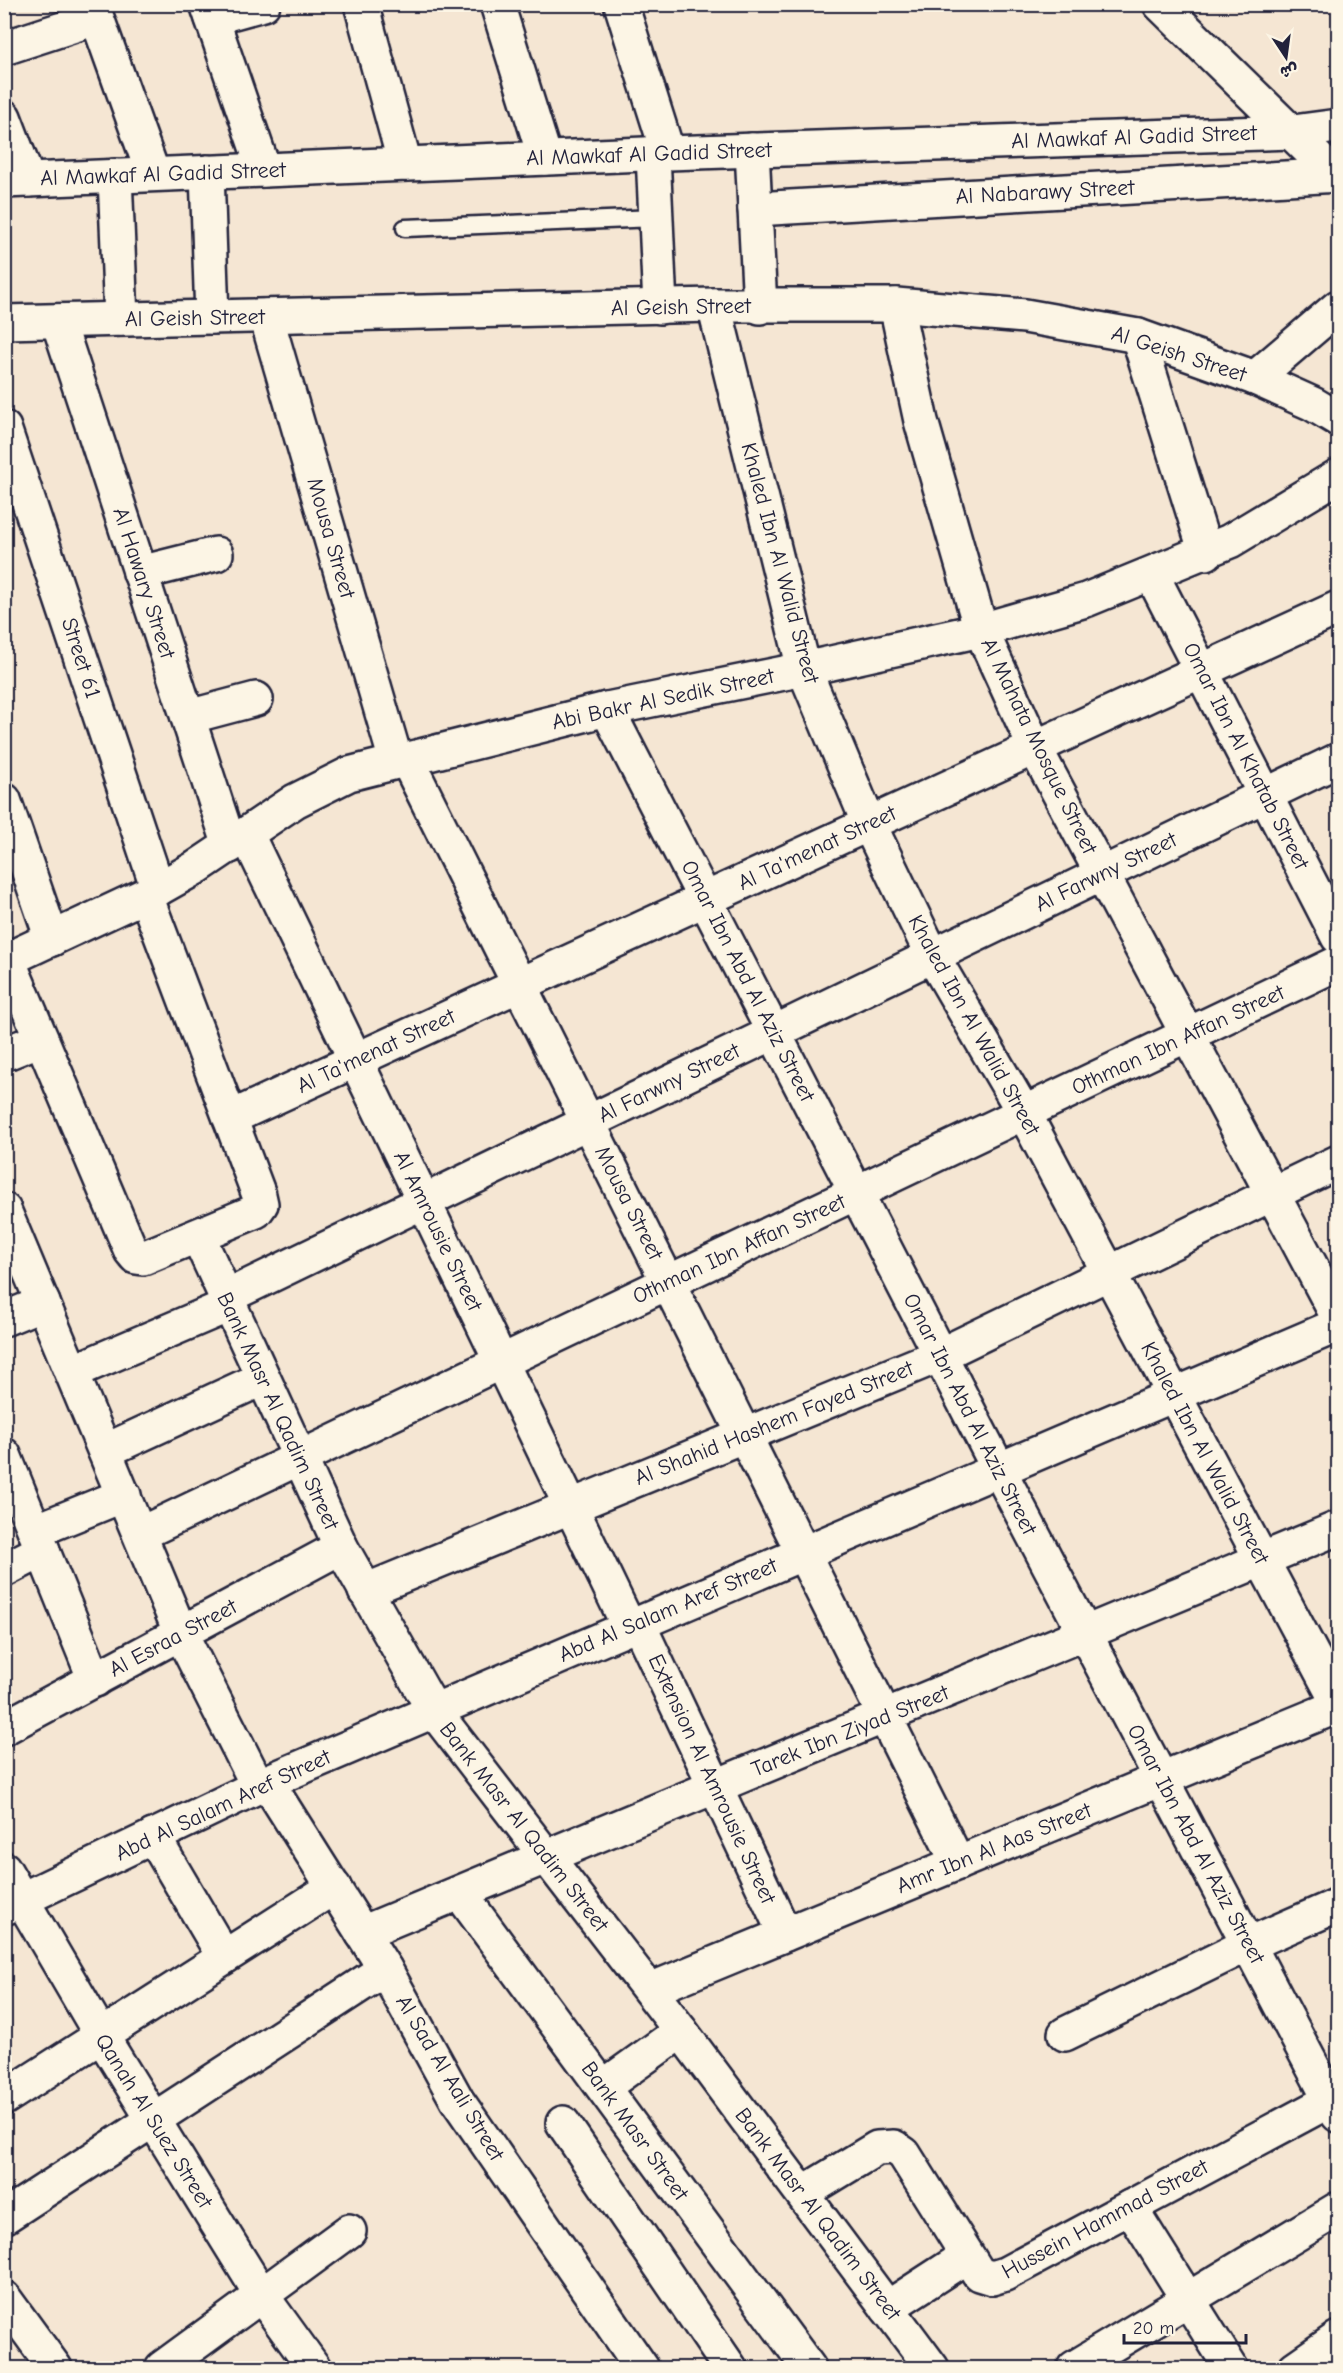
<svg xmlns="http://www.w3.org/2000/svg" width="1343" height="2373" font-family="'Comic Neue','Playpen Sans Arabic',sans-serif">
  <rect width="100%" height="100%" fill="#f5e6d3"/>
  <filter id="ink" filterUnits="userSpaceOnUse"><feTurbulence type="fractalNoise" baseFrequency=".0167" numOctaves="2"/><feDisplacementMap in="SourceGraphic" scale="12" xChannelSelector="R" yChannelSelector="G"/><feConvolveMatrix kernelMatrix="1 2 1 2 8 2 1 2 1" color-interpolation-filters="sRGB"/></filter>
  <g filter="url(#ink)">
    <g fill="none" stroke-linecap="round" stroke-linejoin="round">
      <defs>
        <path id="lane" d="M405,228L656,218"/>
        <g id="street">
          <path d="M92,4L153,174"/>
          <path d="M207,4L264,170"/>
          <path d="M361,4L405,164"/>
          <path d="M497,4L545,158"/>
          <path d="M621,4L668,153"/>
          <path d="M212,18L263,4"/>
          <path d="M4,48L96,18"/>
          <path d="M4,117L28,180"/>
          <path d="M752,150L760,307"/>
          <path d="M653,154L660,307"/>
          <path d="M207,172L212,317"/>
          <path d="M115,176L121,319"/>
          <path d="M4,181L668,153L1293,132L1338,126"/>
          <path d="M755,209L1338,175"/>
          <path d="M714,305L804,669L869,824L933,957L1024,1113L1338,1703"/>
          <path d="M896,305L921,421L981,630L1035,748L1338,1317"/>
          <path d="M266,316L396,761"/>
          <path d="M58,321L230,846"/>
          <path d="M4,322L714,305H896L1025,316L1138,336L1255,378L1313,404L1338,419"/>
          <path d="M1138,336L1206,553"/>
          <path d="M4,428L158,889"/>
          <path d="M140,573L216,554"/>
          <path d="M1152,575L1338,937"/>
          <path d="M607,709L999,1470L1338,2115"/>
          <path d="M188,717L256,699"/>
          <path d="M406,758L958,1863"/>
          <path d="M4,800L52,939"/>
          <path d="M247,835L629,1627"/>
          <path d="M8,960L131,1251L136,1257L143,1258L256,1211L261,1204L259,1195L146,896"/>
          <path d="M4,961L158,889L197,867L295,801L349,774L607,709L804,669L981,630L1086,600L1230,541L1338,476"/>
          <path d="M4,1054L41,1039"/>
          <path d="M230,1118L1338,608"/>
          <path d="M4,1210L181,1634L258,1786"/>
          <path d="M198,1236L341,1547L434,1711L681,2031L932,2368"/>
          <path d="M226,1297L1338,760"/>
          <path d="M4,1319L43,1303"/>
          <path d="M72,1372L229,1305"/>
          <path d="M105,1451L263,1378"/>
          <path d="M4,1455L95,1680"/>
          <path d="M35,1531L124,1495"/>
          <path d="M140,1534L1338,963"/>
          <path d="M4,1570L43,1550"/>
          <path d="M365,1591L940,1355L1338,1162"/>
          <path d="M638,1623L785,1934"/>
          <path d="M4,1728L341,1547"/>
          <path d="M267,1782L385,1969L457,2100L642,2368"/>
          <path d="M153,1836L224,1957"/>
          <path d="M4,1869L101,2035L262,2296L314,2368"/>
          <path d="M460,1893L809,2368"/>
          <path d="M4,1908L267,1782L1338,1325"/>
          <path d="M362,1933L1338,1528"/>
          <path d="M650,1990L1338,1706"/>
          <path d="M1065,2034L1249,1944L1338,1905"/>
          <path d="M603,2087L681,2031"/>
          <path d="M4,2098L334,1887"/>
          <path d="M563,2123L730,2368"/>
          <path d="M803,2193L877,2148L894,2147L904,2154L979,2274L992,2278L1005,2274L1338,2096"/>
          <path d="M1130,2207L1231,2368"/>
          <path d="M4,2217L385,1969"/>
          <path d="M887,2308L967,2256"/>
          <path d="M162,2368L349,2231"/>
          <path d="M1074,2368L1338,2209"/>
          <path d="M1295,2368L1338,2338"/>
        </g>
        <g id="secondary">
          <path d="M1160,4L1338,178"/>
          <path d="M1255,378L1338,307"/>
          <path d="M4,2298L55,2368"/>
        </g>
      </defs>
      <!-- lane casing -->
      <use href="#lane" stroke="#22223b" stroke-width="21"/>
      <!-- street casing -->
      <use href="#street" stroke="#22223b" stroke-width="38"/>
      <!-- secondary casing -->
      <use href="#secondary" stroke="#22223b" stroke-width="38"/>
      <!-- lane -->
      <use href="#lane" stroke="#fcf5e5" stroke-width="16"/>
      <!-- street -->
      <use href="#street" stroke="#fcf5e5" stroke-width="33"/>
      <!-- secondary -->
      <use href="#secondary" stroke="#fcf5e5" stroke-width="33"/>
    </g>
  </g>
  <g text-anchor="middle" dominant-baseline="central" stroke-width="4.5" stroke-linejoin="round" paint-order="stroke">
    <!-- street labels -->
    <g font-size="22" fill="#22223b" stroke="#fcf5e5">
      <text transform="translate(1134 137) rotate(-2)">Al Mawkaf Al Gadid Street</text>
      <text transform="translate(649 154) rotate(-2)">Al Mawkaf Al Gadid Street</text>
      <text transform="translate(163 174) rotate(-2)">Al Mawkaf Al Gadid Street</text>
      <text transform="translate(1045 192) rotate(-3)">Al Nabarawy Street</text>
      <text transform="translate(681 307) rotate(-1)">Al Geish Street</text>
      <text transform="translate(195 318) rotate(-1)">Al Geish Street</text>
      <text transform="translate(1179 354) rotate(18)">Al Geish Street</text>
      <text transform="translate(331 538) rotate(74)">Mousa Street</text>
      <text transform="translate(780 563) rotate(75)">Khaled Ibn Al Walid Street</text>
      <text transform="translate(144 583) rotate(72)">Al Hawary Street</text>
      <text transform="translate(81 658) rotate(72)">Street 61</text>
      <text transform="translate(663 699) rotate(-12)">Abi Bakr Al Sedik Street</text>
      <text transform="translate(1039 746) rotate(64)">Al Mahata Mosque Street</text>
      <text transform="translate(1246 756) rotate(63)">Omar Ibn Al Khatab Street</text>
      <text transform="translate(817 848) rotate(-25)">Al Ta'menat Street</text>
      <text transform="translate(1106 872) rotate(-26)">Al Farwny Street</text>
      <text transform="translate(748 981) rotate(63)">Omar Ibn Abd Al Aziz Street</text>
      <text transform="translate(974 1025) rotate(61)">Khaled Ibn Al Walid Street</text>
      <text transform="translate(1178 1040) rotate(-25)">Othman Ibn Affan Street</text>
      <text transform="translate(376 1051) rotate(-25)">Al Ta'menat Street</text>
      <text transform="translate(669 1083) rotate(-26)">Al Farwny Street</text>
      <text transform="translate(629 1203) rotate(63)">Mousa Street</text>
      <text transform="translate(438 1231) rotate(64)">Al Amrousie Street</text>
      <text transform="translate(739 1249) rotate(-25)">Othman Ibn Affan Street</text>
      <text transform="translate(278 1411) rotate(65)">Bank Masr Al Qadim Street</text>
      <text transform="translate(970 1414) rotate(63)">Omar Ibn Abd Al Aziz Street</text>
      <text transform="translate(774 1423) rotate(-22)">Al Shahid Hashem Fayed Street</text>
      <text transform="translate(1205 1453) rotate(62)">Khaled Ibn Al Walid Street</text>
      <text transform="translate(668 1610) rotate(-23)">Abd Al Salam Aref Street</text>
      <text transform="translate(173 1638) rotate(-28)">Al Esraa Street</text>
      <text transform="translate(850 1731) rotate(-22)">Tarek Ibn Ziyad Street</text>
      <text transform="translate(712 1779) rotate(65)">Extension Al Amrousie Street</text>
      <text transform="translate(223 1805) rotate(-25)">Abd Al Salam Aref Street</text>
      <text transform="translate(524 1827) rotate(52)">Bank Masr Al Qadim Street</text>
      <text transform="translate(1196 1844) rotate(62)">Omar Ibn Abd Al Aziz Street</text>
      <text transform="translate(994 1848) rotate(-22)">Amr Ibn Al Aas Street</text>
      <text transform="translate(450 2078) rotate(59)">Al Sad Al Aali Street</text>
      <text transform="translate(154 2121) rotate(58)">Qanah Al Suez Street</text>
      <text transform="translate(635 2131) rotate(54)">Bank Masr Street</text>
      <text transform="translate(818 2214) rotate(53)">Bank Masr Al Qadim Street</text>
      <text transform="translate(1105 2219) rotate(-28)">Hussein Hammad Street</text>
    </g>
  </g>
  <!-- margin -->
  <rect width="1343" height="2373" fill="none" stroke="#fcf5e5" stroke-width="24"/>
  <rect x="12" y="12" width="1319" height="2349" fill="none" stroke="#22223b" stroke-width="2" filter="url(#ink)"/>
  <!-- north arrow -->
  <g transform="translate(1286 57) rotate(167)" stroke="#fcf5e5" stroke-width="4.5" paint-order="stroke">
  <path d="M0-4.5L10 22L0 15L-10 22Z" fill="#22223b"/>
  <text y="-9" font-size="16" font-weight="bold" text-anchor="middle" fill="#22223b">ش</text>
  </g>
  <!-- scale -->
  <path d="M1124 2334v9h122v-9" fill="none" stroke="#22223b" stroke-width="3"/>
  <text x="1133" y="2334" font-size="18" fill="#22223b" stroke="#fcf5e5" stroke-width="4.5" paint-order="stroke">20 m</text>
</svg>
